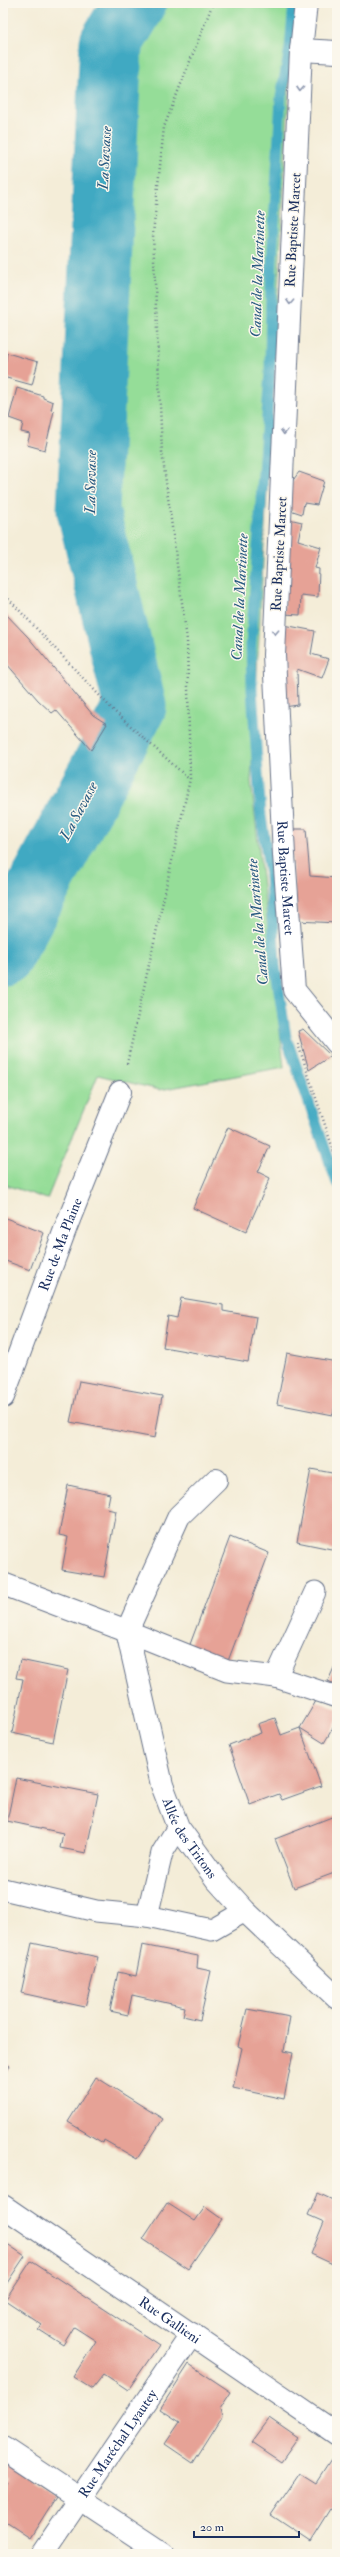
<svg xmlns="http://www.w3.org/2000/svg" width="340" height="2557" font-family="'IM FELL Double Pica',serif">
  <rect width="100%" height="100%" fill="#fbf7ec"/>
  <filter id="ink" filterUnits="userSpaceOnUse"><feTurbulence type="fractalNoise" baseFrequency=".025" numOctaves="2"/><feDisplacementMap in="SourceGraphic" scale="8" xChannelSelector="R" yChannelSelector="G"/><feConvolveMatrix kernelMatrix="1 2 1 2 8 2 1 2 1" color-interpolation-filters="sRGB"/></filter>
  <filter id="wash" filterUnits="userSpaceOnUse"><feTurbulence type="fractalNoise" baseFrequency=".012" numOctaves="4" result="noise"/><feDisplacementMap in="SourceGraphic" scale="16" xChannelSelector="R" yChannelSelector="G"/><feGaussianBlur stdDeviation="0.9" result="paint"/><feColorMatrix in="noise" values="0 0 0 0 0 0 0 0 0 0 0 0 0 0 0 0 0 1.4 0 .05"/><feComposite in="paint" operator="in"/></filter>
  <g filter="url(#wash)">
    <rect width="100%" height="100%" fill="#f4edd8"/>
    <!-- green -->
    <path fill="#95dd98" stroke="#58867b" d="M166,3H294L251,781L284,1067L160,1090L98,1075L47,1199L3,1184V988L158,712L99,509L133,53Z"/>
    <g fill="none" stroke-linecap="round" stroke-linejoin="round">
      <!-- stream -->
      <path stroke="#41a9c2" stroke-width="11" d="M294,3L290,48L281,97L271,282L270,372L251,645L252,690L261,816L270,874L275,965L286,1037L337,1183"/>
      <!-- river -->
      <path stroke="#41a9c2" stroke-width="63" d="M3,954L135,706L88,510L111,43L135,3"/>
    </g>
    <g id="blocks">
      <!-- building -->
      <g fill="#e6a296">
        <path d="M7,353L38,362L32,385L3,377Z"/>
        <path d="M17,388L43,396V398L53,402L51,410L54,411L45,450L27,445L30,434L21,432L23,423L9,418Z"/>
        <path d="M299,472L324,481L317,505L304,503L302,514L290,510L291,483Z"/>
        <path d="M289,519L302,522L298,540L321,547L315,568L319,569L318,597L301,595L300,615L284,614Z"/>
        <path d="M3,611L28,637L93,715L107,724L91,750L56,710L52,713L38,700L6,663L3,666Z"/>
        <path d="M284,625L315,631L311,654L329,659L322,678L297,669L298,705L284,707Z"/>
        <path d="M289,829H306L310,876L337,878V923L297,921Z"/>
        <path d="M303,1029L331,1056L309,1070L298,1031Z"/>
        <path d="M228,1127L270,1146L258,1172L270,1178L246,1232L193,1208Z"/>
        <path d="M3,1217L44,1233L30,1270L3,1260Z"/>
        <path d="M181,1298L223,1305V1311L256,1317L248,1362L163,1347L168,1316L177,1318Z"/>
        <path d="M287,1353L337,1362V1394L333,1415L277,1404Z"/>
        <path d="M79,1381L162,1396L155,1438L70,1422Z"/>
        <path d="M311,1469L337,1474L336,1550L297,1542Z"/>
        <path d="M68,1485L110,1494L107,1509L116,1511L104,1577L62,1570L68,1537L59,1535Z"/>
        <path d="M230,1537L269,1553L228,1661L189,1647Z"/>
        <path d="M20,1660L68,1670L53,1742L12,1733L23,1679L16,1678Z"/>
        <path d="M337,1661V1685L328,1681Z"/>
        <path d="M316,1701L337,1709V1721L324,1743L300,1728Z"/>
        <path d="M275,1718L281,1735L300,1728L321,1786L282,1800L279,1794L250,1805L229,1745L261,1733L258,1724Z"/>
        <path d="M16,1778L98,1794L86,1853L60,1848L63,1833L7,1821Z"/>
        <path d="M337,1815V1872L294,1888L275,1839Z"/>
        <path d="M32,1943L98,1957L85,2007L21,1993Z"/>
        <path d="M142,1945L198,1956L197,1968L211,1971L200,2020L183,2016L185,2007L132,1995L128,2015L110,2011L118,1972L136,1976Z"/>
        <path d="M247,2009L290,2017L284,2051L293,2053L284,2099L233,2088L242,2048L238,2046Z"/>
        <path d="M3,2062L10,2066L3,2077Z"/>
        <path d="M96,2077L163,2119L137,2159L104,2140L103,2143L68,2122Z"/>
        <path d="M318,2193L337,2202V2266L311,2254L324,2222L308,2215Z"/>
        <path d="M167,2203L195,2221L205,2207L222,2219L188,2269L143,2239Z"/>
        <path d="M3,2241L25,2256L3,2289Z"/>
        <path d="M31,2261L159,2345L128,2390L104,2374L92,2389L73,2377L96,2341L74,2327L63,2345L38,2329L41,2324L5,2300Z"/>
        <path d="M189,2364L231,2392L220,2409L222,2417L193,2463L165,2444L180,2422L160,2409Z"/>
        <path d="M269,2418L298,2438L281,2462L251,2442Z"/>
        <path d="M331,2460L337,2464V2513L330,2509L310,2541L271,2515L300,2473L316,2483Z"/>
        <path d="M3,2462L56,2497L30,2538L3,2520V2488L7,2481L3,2479Z"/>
      </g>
    </g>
  </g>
  <g filter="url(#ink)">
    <use href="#blocks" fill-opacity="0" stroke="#677289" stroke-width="1"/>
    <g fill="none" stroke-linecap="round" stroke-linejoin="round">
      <defs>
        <g id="service">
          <path d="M127,1631L227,1671L276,1677L337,1697"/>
          <path d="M276,1677L315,1592"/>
          <path d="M3,1889L96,1911L147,1916L162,1853L178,1827"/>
          <path d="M147,1916L212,1930L245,1911"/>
        </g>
        <g id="minor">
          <path id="s1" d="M306,3L301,50L274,655L284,855L294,990L337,1043"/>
          <path d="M301,50L337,52"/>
          <path id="s2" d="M3,1397L66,1227L120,1092"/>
          <path id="s3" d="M216,1480L179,1516L127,1631L162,1785L178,1827L216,1879L245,1911L337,1998"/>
          <path d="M3,1584L127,1631"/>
          <path id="s4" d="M3,2206L337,2434"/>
          <path d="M3,2448L163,2554"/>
          <path id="s5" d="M42,2554L192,2334"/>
        </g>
      </defs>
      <!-- service casing -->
      <use href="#service" stroke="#677289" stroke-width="23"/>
      <!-- minor casing -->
      <use href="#minor" stroke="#677289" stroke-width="24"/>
      <!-- path -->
      <g stroke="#677289" stroke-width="2.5" stroke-dasharray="1 3" stroke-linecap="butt">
        <path d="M3,593L114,711L189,779"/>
        <path d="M298,1044L337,1161"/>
        <path d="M127,1064L190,779L187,640L162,452L153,234L164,127L213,3"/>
      </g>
      <!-- service -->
      <use href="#service" stroke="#fff" stroke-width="21"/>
      <!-- minor -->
      <use href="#minor" stroke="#fff" stroke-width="22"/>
    </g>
    <!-- one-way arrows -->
    <defs><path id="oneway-chevron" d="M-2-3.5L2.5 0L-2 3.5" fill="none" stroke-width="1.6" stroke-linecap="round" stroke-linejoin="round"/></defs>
    <g stroke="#8d97ae">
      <use href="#oneway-chevron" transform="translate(300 89) rotate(93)"/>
      <use href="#oneway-chevron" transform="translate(290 302) rotate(93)"/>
      <use href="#oneway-chevron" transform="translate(284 432) rotate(93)"/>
      <use href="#oneway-chevron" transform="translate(275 632) rotate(93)"/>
    </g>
  </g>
  <g text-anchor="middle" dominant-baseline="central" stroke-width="3" stroke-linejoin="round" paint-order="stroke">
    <!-- street labels -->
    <g font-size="14" fill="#1b2f5e" stroke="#fbf7ec">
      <text transform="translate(293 230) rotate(-87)">Rue Baptiste Marcet</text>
      <text transform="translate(279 554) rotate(-87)">Rue Baptiste Marcet</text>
      <text stroke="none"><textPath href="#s1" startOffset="876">Rue Baptiste Marcet</textPath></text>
      <text stroke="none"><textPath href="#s2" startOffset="163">Rue de Ma Plaine</textPath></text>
      <text stroke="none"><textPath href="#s3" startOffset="396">Allée des Tritons</textPath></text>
      <text stroke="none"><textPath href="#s4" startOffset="202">Rue Gallieni</textPath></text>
      <text stroke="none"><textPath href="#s5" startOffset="134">Rue Maréchal Lyautey</textPath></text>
    </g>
    <!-- water labels -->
    <g font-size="15" font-style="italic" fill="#285a81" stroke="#fbf7ec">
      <text transform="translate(105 158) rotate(-87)">La Savasse</text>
      <text transform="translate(258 274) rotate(-88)">Canal de la Martinette</text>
      <text transform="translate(91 482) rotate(-89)">La Savasse</text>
      <text transform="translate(240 597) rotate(-87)">Canal de la Martinette</text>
      <text transform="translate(79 811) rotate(-62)">La Savasse</text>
      <text transform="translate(258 922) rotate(-95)">Canal de la Martinette</text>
    </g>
  </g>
  <!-- margin -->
  <rect width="340" height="2557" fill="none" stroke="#fbf7ec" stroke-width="16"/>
  <!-- scale -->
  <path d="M194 2531v6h105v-6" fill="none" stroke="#1b2f5e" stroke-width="2"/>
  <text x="200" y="2531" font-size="12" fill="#1b2f5e" stroke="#fbf7ec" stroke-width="3" paint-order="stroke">20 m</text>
</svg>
